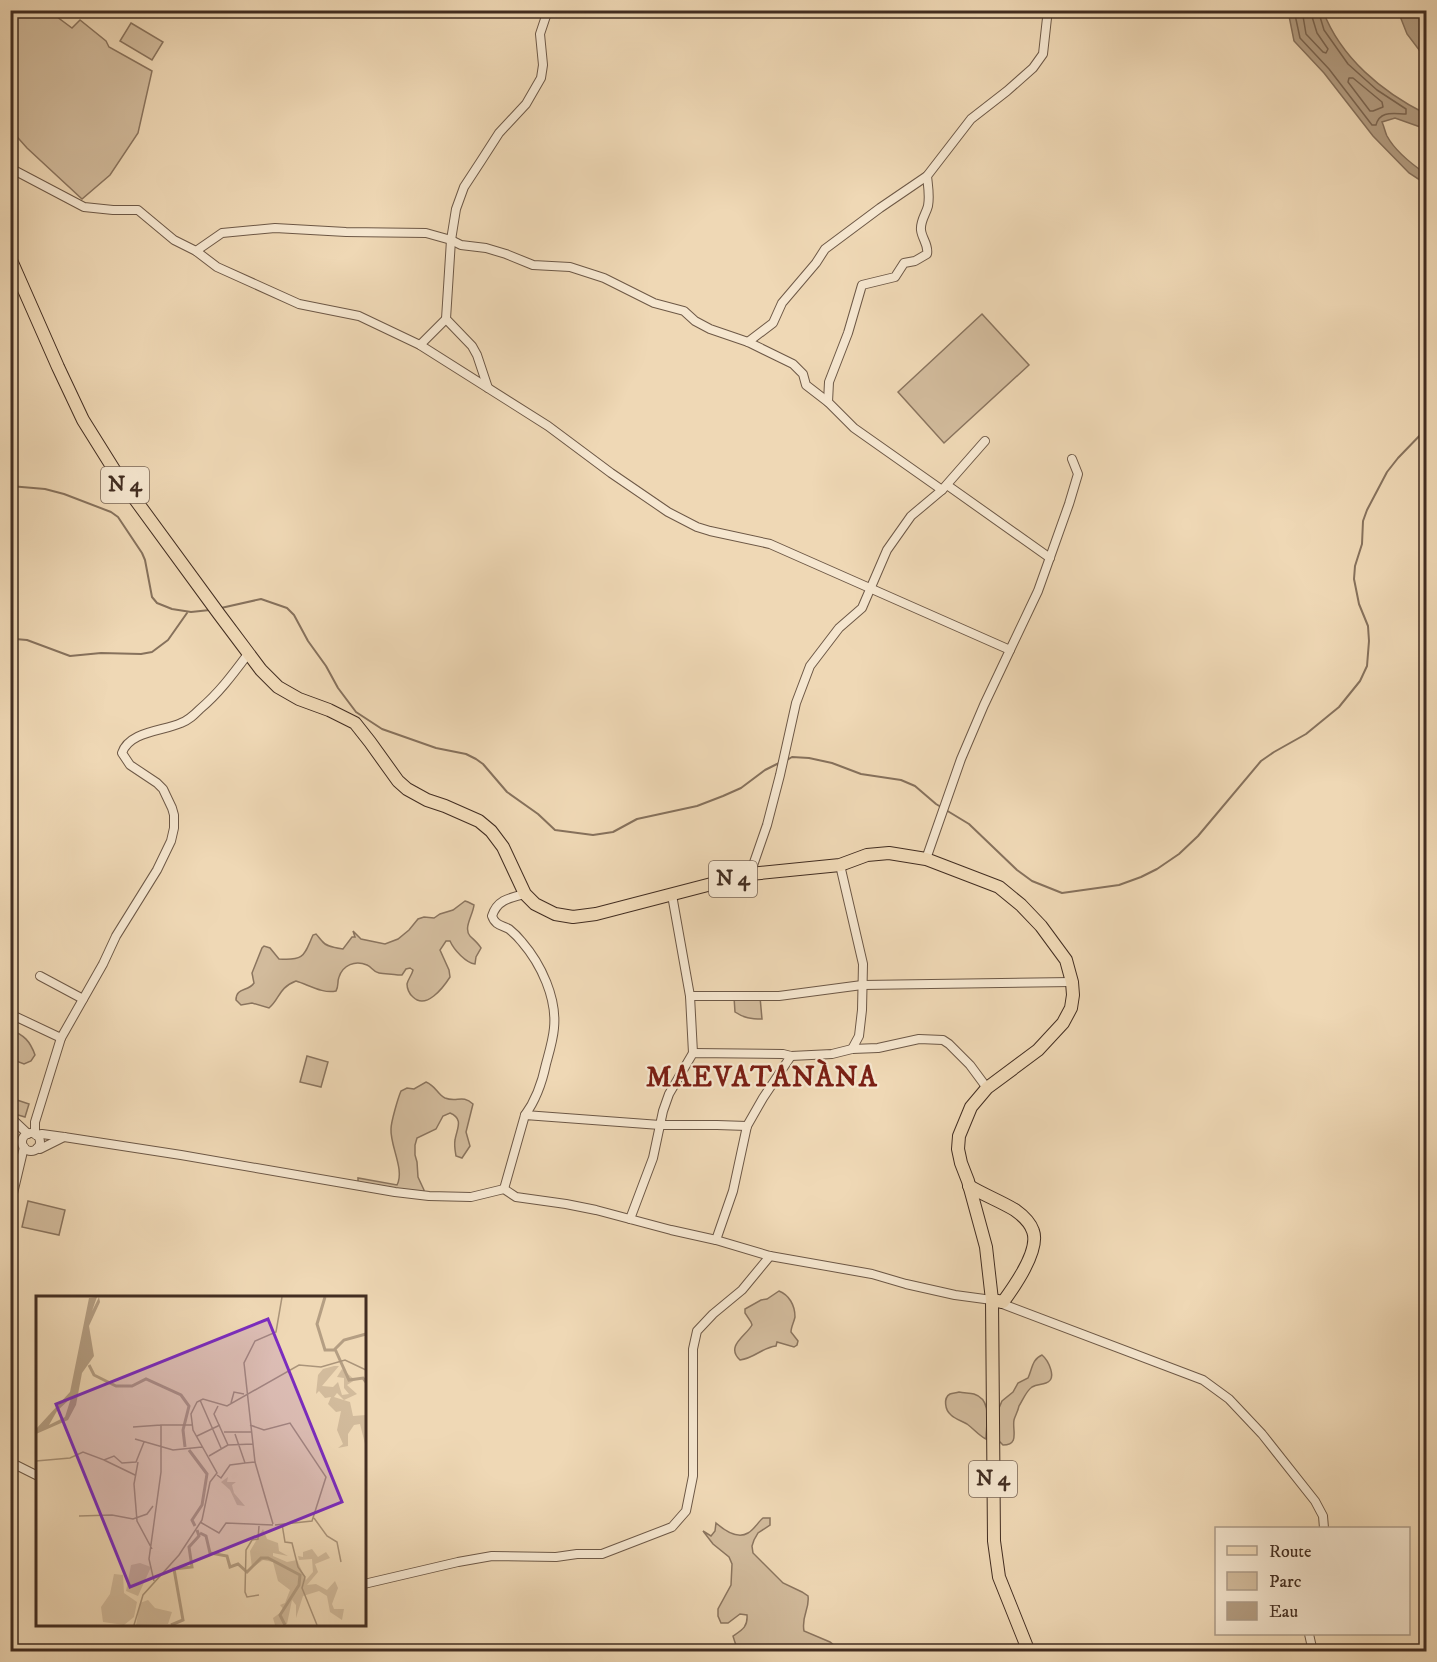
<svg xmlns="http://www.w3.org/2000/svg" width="1437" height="1662" font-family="'IM FELL DW Pica',serif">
  <rect width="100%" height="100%" fill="#efd8b5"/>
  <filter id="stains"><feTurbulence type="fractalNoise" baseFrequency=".00333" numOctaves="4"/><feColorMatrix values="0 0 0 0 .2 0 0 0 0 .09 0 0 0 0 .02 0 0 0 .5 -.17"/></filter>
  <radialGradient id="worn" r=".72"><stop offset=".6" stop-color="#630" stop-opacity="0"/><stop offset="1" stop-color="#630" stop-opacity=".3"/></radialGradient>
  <!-- green -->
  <g fill="#d2bb9c" stroke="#8a745e" stroke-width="1.5">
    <path d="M10,11H49L72,28L80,20L106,41L109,47L152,71L138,133L110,175L82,199L27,148L11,130Z"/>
    <path d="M131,23L163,42L152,60L120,41Z"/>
    <path d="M982,314L1029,365L944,443L898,392Z"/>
    <path d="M465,901L468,902L474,905C473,915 463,928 470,936C474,940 478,943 481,948L476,957L475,964C466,963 454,950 450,941H446L440,950L449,970L450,977C443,988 426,1010 413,997C409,994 407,988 407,984C408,979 412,975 413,970L410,968L406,969L402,975H398C392,974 385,974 379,973C373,972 372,967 367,965C355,960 343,965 339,977C337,982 339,986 336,991C323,994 309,985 296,981C278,988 280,999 269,1008L252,1003L241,1005L236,1000C236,987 248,992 254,983L252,973L262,948L264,946L270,948L279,959C305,961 304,955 313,935L316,934C318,936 320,939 322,941C326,947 336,948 343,949L352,937H355L353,931L361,939L385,944L398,939L409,930L418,919L424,917L434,918L440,914L453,910Z"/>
    <path d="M734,997H760L762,1019C751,1019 744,1018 735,1012Z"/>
    <path d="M11,1030C24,1035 30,1041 35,1055L31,1061L24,1064L11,1059Z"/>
    <path d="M307,1056L328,1062L321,1087L300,1082Z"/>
    <path d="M426,1082C436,1086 437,1094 445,1098C457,1103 462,1094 473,1104L466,1132L470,1146L462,1158L456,1156C455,1150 454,1145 455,1140C457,1128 464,1119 450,1113L443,1116L436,1129L417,1138L415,1145V1155L417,1162L418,1177L424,1190L423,1197L358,1186V1178L397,1185C405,1170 390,1146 391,1129C391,1122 398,1098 401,1091L407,1088L414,1089Z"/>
    <path d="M11,1098L29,1104L25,1117L11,1113Z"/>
    <path d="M28,1201L65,1210L59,1235L22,1227Z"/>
    <path d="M779,1291C789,1295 795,1305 795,1317C794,1322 791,1327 791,1332L798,1341L797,1345L794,1347L777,1342L776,1346C761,1348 755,1358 740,1360C725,1346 746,1336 752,1325L751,1322L745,1313V1309L761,1300L767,1299Z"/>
    <path d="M1042,1355C1048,1360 1058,1379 1046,1383C1041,1385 1037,1384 1032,1387C1026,1391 1023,1400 1019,1406C1018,1411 1015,1416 1014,1420C1012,1430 1020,1445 1003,1445L998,1440L999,1408L1002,1401L1013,1392L1018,1383L1028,1378C1032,1370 1032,1359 1042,1355Z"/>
    <path d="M959,1392C964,1393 970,1393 974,1394C993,1400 986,1424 986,1439C978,1435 974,1429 967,1424C962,1421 955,1419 951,1415C945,1410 943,1398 950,1394C953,1393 956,1393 959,1392Z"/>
    <path d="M763,1518H770V1525L758,1533L754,1540L752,1546L753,1553L783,1583L802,1592L808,1596C810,1609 801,1616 804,1631L830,1642L841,1651H743C736,1648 735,1643 733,1636C742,1630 748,1627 747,1615L740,1614L728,1623H721L718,1616V1609L731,1585L732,1564L729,1557L713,1544L703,1531L711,1536L715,1531L716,1523C724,1530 737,1540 748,1533C754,1530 758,1522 763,1518Z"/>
  </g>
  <!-- water -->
  <g fill="#b49e83" stroke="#86715c" stroke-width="1.5">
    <path d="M1288,11H1323C1341,58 1382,92 1426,114V130L1423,128L1395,118L1382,122C1384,126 1385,132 1387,136C1395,151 1413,165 1426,174V184L1409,173L1373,136L1324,73L1294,41Z"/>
    <path d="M1398,11H1424L1426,16V59L1407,34Z"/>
  </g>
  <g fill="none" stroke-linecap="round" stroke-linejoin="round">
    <!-- shore -->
    <g stroke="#7b6652" stroke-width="1.5">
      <path d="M1294,10L1300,38L1329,69L1372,125H1376C1380,110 1394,114 1406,114V109L1377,90L1348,64L1324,30L1318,10"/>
      <path d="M1302,10L1306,34L1323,52L1326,53L1328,49L1317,33L1310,10"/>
      <path d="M1349,78H1353L1382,102L1383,107L1373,111H1370L1348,82Z"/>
    </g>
    <!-- stream -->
    <g stroke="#86715c" stroke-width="2">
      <path d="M10,359V360"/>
      <path d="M10,486L45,489L64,494L111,512L118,517L142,553L145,560L152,597L157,603L172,609L191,612L210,610"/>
      <path d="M221,608L261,599L287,608L294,615L308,641L326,666L338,688L356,712L382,729L436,748L466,754L476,759L483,764L507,792L538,814L555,830L593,835L613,832L637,819L697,806L723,796L741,788L765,770L779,763"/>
      <path d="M10,640L15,639L27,640L70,656L101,653L141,654L152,652L168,640L187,613"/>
      <path d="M787,760L792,757L809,758L832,763L861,774L901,780L915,786L936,804L969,824L1017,870L1032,881L1062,893L1119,885L1141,877L1157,869L1179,854L1198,836L1261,761L1274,752L1306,734L1339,707L1360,681L1367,666L1369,641L1368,626L1359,604L1354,579L1355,566L1362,544L1363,521L1367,510L1387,472L1398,458L1426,429"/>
    </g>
    <defs>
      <g id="street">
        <path d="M10,168L84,207L113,210H138L174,240L196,251L217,267L299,304L359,316L420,345L548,426L611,473L668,512L697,527L710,531L770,544L1010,650L984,705L961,759L926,859"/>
        <path d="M196,251L222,233L275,228L346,232L426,233L451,240L461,245L486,248L506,254L533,265L570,267L604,278L654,303L684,311L695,321L710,329L748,342L793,364L803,374L806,385L828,402"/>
        <path d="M748,342L773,323L782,303L816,263L825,249L880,208L927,176"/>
        <path d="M420,345L446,319"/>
        <path d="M488,388L477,355L472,346L446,319L451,240L456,209L464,187L481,161L499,133L526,104L541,78L543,65L540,34L548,10"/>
        <path d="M947,485L1050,558"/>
        <path d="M942,490L854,428L828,402L829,382L848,333L862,285L895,277L904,263L915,261L927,254C929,245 922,239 921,230C920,221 926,214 928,206C930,196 928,186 927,176L971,119L1007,91L1033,68L1043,54L1047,18L1046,10"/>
        <path d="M1010,650L1038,591L1069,504L1078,474L1072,459"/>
        <path d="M840,865L863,964L862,1010L859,1036L852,1049"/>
        <path d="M750,874L767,825L780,775L796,703L810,666L839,628L862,608L887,550L911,516L942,490L985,441"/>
        <path d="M525,894C509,898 497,900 492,916C495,925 501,925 509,929C514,933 518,937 522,942C541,964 557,998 554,1028C553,1040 549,1053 546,1064C542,1083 536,1100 525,1115"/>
        <path d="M672,895L690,996L693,1053"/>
        <path d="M40,976L83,999"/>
        <path d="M690,996H779L862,985L1072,982"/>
        <path d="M10,1014L61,1038"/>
        <path d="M10,1117L28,1134"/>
        <circle cx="31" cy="1142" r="9"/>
        <path d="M35,1134V1122L61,1038L103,964L116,936L157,870L171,841L174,828V815L172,808L163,789L157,783L130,765L122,753C129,731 164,731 181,723C189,720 194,715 200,709C219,693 233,674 248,654"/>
        <path d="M36,1135L42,1134L64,1137L181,1155L395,1192L429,1196L471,1197L504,1189L516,1197L566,1204L596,1210L671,1230L716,1240L770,1256L872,1274L906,1284L955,1295L992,1300L1203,1380L1229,1399L1262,1434L1315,1501L1323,1516L1324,1528"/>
        <path d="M37,1148L40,1149L64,1137"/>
        <path d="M504,1189L525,1115L660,1125H717L747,1126"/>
        <path d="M10,1206L24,1147"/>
        <path d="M630,1219L653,1158L663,1111L669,1094L693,1053L783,1054L791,1056L832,1054L852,1049L878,1048L919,1039L943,1040L949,1044L970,1065L987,1088"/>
        <path d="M716,1240L733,1191L747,1126L763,1098L791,1056"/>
        <path d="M10,1462L38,1476"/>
        <path d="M364,1584L458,1562L492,1556L556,1557L577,1554H602L672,1527L686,1511L693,1476V1349L697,1331L713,1314L742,1290L770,1256"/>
        <path d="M1309,1634L1313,1652"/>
      </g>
      <g id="primary">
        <path d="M10,258L58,367L83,420L118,476L219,614L261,670L278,687L299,699L329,710L355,723L370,742L398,781L407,789L427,800L445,806L479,821L491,831L503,847L525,894L535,904L555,914L573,917L596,914L750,874L840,865L867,855L889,853L926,859L999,887L1021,905L1041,926L1066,960L1072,982L1073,995L1071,1008L1063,1023L1038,1050L987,1088L971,1107L959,1136L958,1149L961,1163L968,1181L986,1247L992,1300L994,1541L999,1577L1029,1652"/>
        <path d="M969,1186C984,1195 1000,1201 1015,1210C1022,1215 1030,1222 1033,1231C1040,1250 1014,1287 1003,1302L992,1300"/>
      </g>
    </defs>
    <!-- street casing -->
    <use href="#street" stroke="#6d5846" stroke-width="10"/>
    <!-- primary casing -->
    <use href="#primary" stroke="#422d21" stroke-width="14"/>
    <!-- street -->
    <use href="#street" stroke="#f5e6cf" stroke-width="8"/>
    <!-- primary -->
    <use href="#primary" stroke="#efd8b5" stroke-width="12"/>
  </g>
  <g text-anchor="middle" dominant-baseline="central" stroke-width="4.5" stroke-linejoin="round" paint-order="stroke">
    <!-- shield labels -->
    <g fill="#f5e6cf" stroke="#786455" stroke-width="1.5">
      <rect x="101" y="467" width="48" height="36" rx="4.5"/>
      <rect x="709" y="861" width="48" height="36" rx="4.5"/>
      <rect x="969" y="1461" width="48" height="36" rx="4.5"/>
    </g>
    <g font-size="21" font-weight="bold" fill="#422d21">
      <text x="125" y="485">N 4</text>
      <text x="733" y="879">N 4</text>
      <text x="993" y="1479">N 4</text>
    </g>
    <!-- district labels -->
    <g font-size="28" font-weight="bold" letter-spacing="1.5" fill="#7a1f14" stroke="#f5e6cf">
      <text x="762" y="1077">MAEVATANÀNA</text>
    </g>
  </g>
  <!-- overview -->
  <g transform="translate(36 1296)">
    <rect width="330" height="330" fill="#efd8b5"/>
    <path d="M298,70H303L286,90L297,91L302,86L306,99L313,98L308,92V82L301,81L306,73L319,84L311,89L321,98L308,104L301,97L298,101L314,106L317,120L330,119V152L324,128L318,129L312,138V150L302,152L307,148L301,134L305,115L300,116L292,108L295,101L289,102L283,95L280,98L282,79L287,73ZM192,181L191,186H200L196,189L198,197L209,210L201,209L194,194L185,186ZM227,233L231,243L242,247L243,255L252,260L237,257V260L251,266L261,264L270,284L277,276L276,263L263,264L262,260L267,261V256L276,253L282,261L290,256L294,262L279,268L282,276L271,289L280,288L291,294L299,285L302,292L296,308L298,313H308L306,324L294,316L291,300L283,295L267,300L260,322V309L256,304L251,328L239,329L237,322L248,314L244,309L249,307L254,294L242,285L237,266L227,264L216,272L214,255ZM104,267L115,271L102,300L90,295L95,269ZM78,278L87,279L88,297L101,306L98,321L88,329L67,326L65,311L74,298ZM112,304L119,312L136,316L132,328L100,329L104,307Z" fill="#d2bb9c"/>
    <path d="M61,1L56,15L63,1L64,6L53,30L58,60L46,77L40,109L32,124L0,138V133L34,96L53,2ZM35,102L29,121L13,129L21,115Z" fill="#b49e83" fill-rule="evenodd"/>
    <path fill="none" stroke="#b49e83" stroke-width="3" d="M289,1L281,28L289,54H298L308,44L330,38M299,53L313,84L327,82L330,86M53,69L58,79L80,90H96L110,83L145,99L153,110L147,134L149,151M153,154L171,178L166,209L156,224L159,230M164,237L170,240L174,257L191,260L194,271L202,268L211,276L225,262H232L264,279L263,289L244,319L249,329M135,329L147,324L138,273L156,271L153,251L163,240L161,234"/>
    <path fill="none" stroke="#aa947a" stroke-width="1.5" d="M164,104L185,152M195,107L198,96L208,98M182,110L178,118L192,149L217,148M214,129L228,134L254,127L290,181L276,225L239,229M97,131L125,129M188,136H215M199,138L209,167L219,166M161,140L184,129M99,143L137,154L166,151M173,160L192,149M68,164L99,179M0,165L34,162L47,156L68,164L78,160L86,167L100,166L108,146M102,166L98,188L101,225L116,253M181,179L185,182L194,169L209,167M43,220L76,219L97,223L111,218L117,210M278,222L291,240L301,246L305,266M164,226L183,237L190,227L237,229M237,228L219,166L208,67L219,45L240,36L246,1M246,228L249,246L256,247L262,271L269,281L266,292L281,329M118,285L113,263L125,176V129H156M223,299L211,301L209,296L210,254L216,244L222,243L223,230M98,329L107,299L143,259L166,224L174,186L181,177L157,134L155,118L161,106L167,103L191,110L263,69L285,71L309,64L330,74"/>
    <path fill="#7b2cbf" fill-opacity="0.15" stroke="#7b2cbf" stroke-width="3" d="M232,23L306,206L94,291L20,108Z"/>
    <rect width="330" height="330" fill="none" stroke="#422d21" stroke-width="3"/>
  </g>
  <!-- margin -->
  <rect width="1437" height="1662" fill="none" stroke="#efd8b5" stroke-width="36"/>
  <rect x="12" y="12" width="1413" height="1638" fill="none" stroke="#422d21" stroke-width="3"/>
  <rect x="18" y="18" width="1401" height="1626" fill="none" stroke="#422d21" stroke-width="1.5"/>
  <!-- legend -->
  <rect x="1215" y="1527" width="195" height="108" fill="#f5e6cf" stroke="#ad9c89" stroke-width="1.5"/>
  <rect x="1227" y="1546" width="30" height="9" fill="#efd8b5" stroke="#ad9c89" stroke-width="1.5"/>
  <text x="1269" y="1557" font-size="18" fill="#422d21">Route</text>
  <rect x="1227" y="1572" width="30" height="18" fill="#d2bb9c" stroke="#ad9c89" stroke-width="1.5"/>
  <text x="1269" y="1587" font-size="18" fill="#422d21">Parc</text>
  <rect x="1227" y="1602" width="30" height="18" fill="#b49e83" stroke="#ad9c89" stroke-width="1.5"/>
  <text x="1269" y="1617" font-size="18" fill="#422d21">Eau</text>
  <rect width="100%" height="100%" filter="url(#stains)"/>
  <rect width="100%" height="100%" fill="url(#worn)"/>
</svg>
